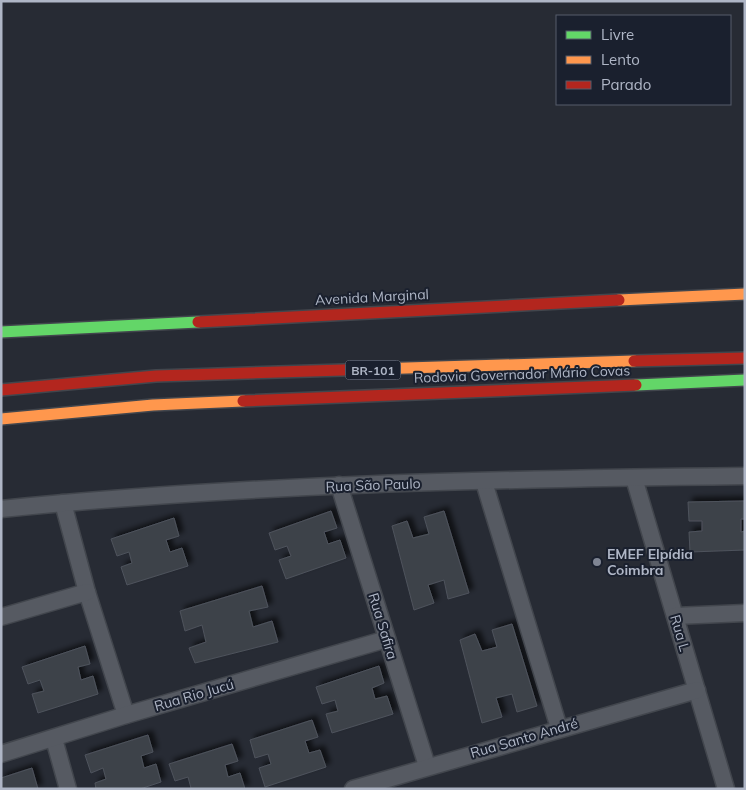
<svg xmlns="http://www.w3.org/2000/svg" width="746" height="790" font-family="Mulish,sans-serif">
  <defs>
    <filter id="shadow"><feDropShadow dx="4.5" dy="-4.5" stdDeviation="2.5" flood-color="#0009"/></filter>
  </defs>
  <rect width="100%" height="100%" fill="#272b34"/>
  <!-- building -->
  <g fill="#3e424a" stroke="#4e535c" filter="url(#shadow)">
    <path d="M745,501V519H741V532L745,531V550L690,552L689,532L702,531V521H689L688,502Z"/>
    <path d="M331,511L337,528L324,532L328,544L340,540L346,558L286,579L279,560L291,556L287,546L275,550L269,533Z"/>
    <path d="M444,511L469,593L448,599L444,580L428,585L434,603L414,610L392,526L407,521L413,538L429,534L424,517Z"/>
    <path d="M174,518L179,536L166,540L170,552L182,548L188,566L127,585L121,567L132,563L129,552L117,556L111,539Z"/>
    <path d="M262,586L268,607L249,611L253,627L272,621L278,642L195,663L189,648L206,642L202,625L185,631L180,611Z"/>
    <path d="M512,624L537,706L517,712L512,694L496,698L502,717L482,723L460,640L475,634L482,651L497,647L492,630Z"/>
    <path d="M85,646L90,664L78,667L81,680L93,676L98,694L38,713L32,694L44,691L40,680L28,684L22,667Z"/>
    <path d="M379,666L384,683L372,688L375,699L387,696L393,714L332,733L326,714L338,711L335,700L322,704L316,687Z"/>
    <path d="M312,720L318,737L305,741L309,753L320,750L326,767L265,787L259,768L271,764L268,754L255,758L250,740Z"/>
    <path d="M148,735L153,752L141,756L144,768L156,764L161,782L140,789H96L95,783L106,779L103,768L91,773L85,755Z"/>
    <path d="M232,744L238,761L225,765L228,777L240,773L245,789H188L191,788L188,777L175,781L169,764Z"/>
    <path d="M32,768L38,789H1V778Z"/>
  </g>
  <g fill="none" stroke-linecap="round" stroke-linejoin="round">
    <defs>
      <g id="street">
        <path d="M634,478L726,789"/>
        <path d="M484,482L559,728"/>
        <path d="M339,485L427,766"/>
        <path d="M63,503L87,592L126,715"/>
        <path d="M1,509C248,484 497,479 745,476"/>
        <path d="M675,616L745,613"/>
        <path d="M1,617L87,592"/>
        <path d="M54,739L68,789"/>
        <path d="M1,754L126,715L387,639"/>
        <path d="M353,789L697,690"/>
      </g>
      <g id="fast">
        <path d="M1,332L198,322"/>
        <path d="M636,385L745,380"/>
      </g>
      <g id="slow">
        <path d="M619,300L745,294"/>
        <path d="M375,369L634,361"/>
        <path d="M1,419L153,405L243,401"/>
      </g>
      <g id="jam">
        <path d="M198,322L619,300"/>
        <path d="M634,361L745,358"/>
        <path d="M1,390L156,376L375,369"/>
        <path d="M243,401L636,385"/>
      </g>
    </defs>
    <!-- street casing -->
    <use href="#street" stroke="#42464d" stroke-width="19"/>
    <!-- fast casing -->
    <use href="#fast" stroke="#42464d" stroke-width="14"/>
    <!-- slow casing -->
    <use href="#slow" stroke="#42464d" stroke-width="14"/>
    <!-- jam casing -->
    <use href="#jam" stroke="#42464d" stroke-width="14"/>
    <!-- street -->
    <use href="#street" stroke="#565a62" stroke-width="16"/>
    <!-- fast -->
    <use href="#fast" stroke="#63d668" stroke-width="11"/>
    <!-- slow -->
    <use href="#slow" stroke="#ff974d" stroke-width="11"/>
    <!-- jam -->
    <use href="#jam" stroke="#b3261e" stroke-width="11"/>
  </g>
  <!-- markers -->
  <circle fill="#7f8593" stroke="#1a202e" stroke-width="2" cx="597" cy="562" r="5"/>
  <g text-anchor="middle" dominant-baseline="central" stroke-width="4" stroke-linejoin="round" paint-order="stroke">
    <!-- shield labels -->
    <rect fill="#1a202e" stroke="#828998" stroke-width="1" x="345.5" y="360.5" width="55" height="19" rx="4"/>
    <g font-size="12" font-weight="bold" fill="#afb6c6">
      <text x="373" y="370">BR-101</text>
    </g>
    <!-- street labels -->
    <g font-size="14" fill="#afb6c6" stroke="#1a202e">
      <text transform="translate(372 297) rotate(-3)">Avenida Marginal</text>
      <text transform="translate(522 374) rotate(-2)">Rodovia Governador Mário Covas</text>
      <text transform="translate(373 485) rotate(-2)">Rua São Paulo</text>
      <text transform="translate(383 626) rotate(73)">Rua Safira</text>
      <text transform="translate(680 633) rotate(74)">Rua L</text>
      <text transform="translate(194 695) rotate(-16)">Rua Rio Jucú</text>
      <text transform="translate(524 738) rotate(-16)">Rua Santo André</text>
    </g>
    <!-- poi labels -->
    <g font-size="14" font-weight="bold" fill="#afb6c6" stroke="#1a202e" text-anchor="start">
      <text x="607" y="554">EMEF Elpídia<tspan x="607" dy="16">Coimbra</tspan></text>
    </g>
  </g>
  <!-- border -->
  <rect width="746" height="790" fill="none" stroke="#afb6c6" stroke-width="5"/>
  <!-- legend -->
  <rect x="556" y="15" width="175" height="90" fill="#1a202e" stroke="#565c6b"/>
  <rect x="566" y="31" width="25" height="8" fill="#63d668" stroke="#565c6b"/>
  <text x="601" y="40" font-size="15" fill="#afb6c6">Livre</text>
  <rect x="566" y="56" width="25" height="8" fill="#ff974d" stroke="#565c6b"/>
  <text x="601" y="65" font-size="15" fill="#afb6c6">Lento</text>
  <rect x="566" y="81" width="25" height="8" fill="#b3261e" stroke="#565c6b"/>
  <text x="601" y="90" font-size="15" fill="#afb6c6">Parado</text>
</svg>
